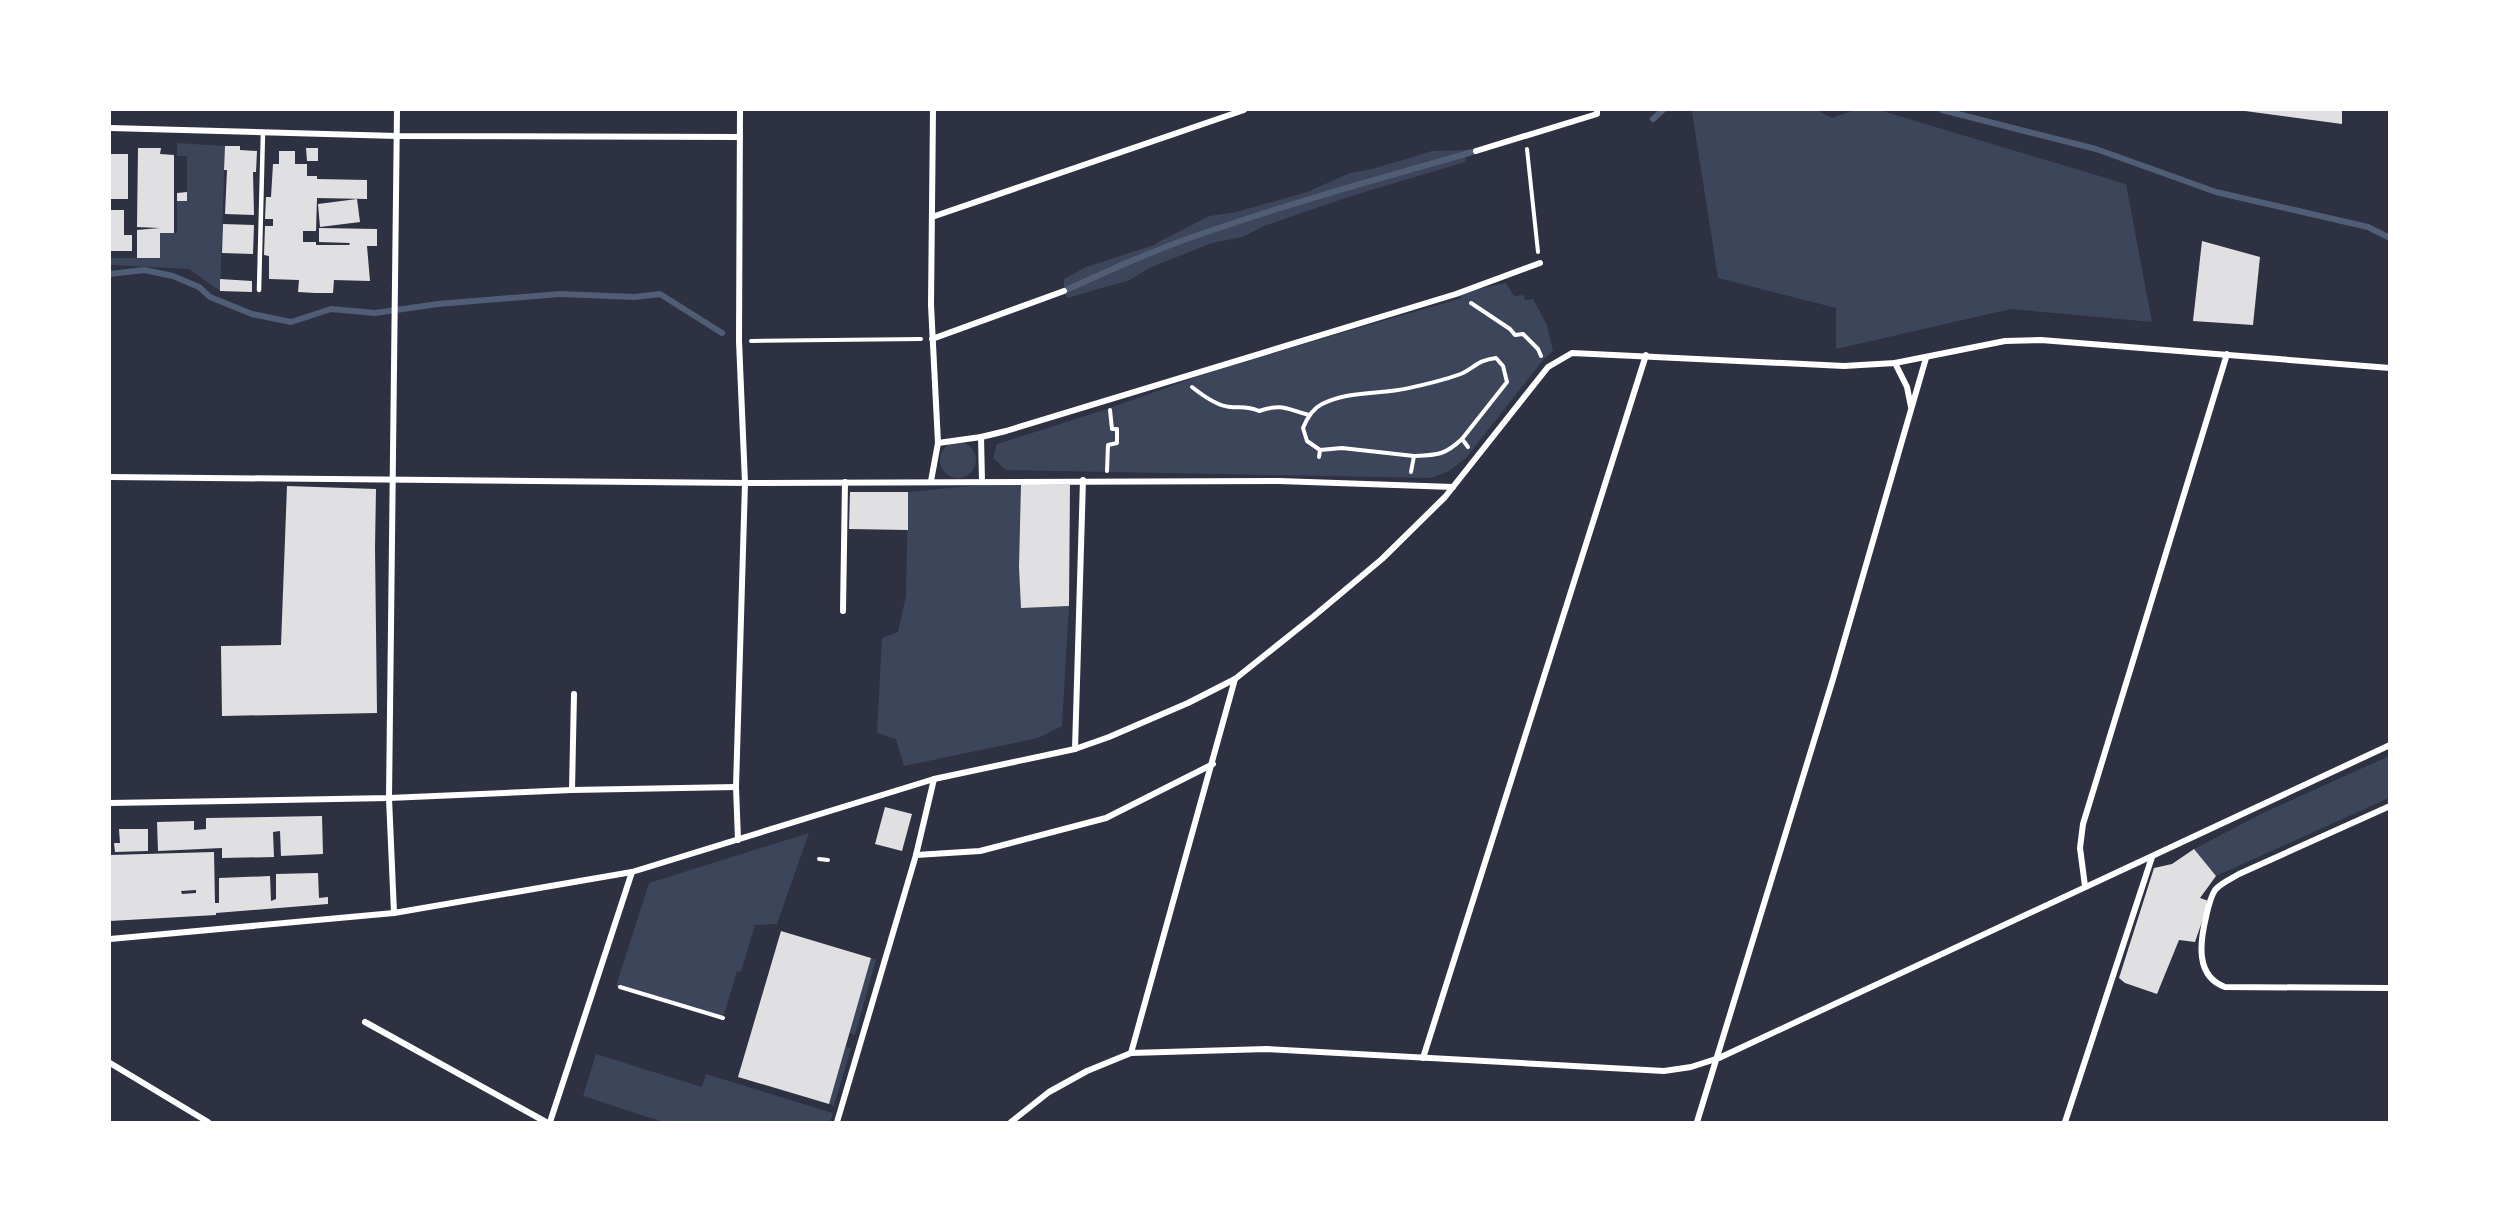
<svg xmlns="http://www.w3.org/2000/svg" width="2499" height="1232" font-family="Arial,sans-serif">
  <rect width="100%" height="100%" fill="#2d3142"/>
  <!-- green -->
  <g fill="#3c4559">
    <path d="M1697,110H1816L1832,118L1854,110H1879L2126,184L2152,322L2011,309L1836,349V308L1718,278L1692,112Z"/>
    <path d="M177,143L225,146L220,291L189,269L110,265V258H159L160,233H177V201L187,200V156H177Z"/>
    <path d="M1467,150L1465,162L1351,196L1264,226L1243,237L1212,243L1149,268L1130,280L1067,298L1064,291V279L1086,267L1151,246L1209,216L1236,212L1307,192L1350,173L1372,169L1432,151Z"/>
    <path d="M1506,283L1514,296L1524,295L1525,300L1533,299L1547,325L1553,351L1543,360L1466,458L1449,471L1431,478L1006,470L993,458L997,444L1110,408L1224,367L1462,298L1456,294Z"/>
    <circle cx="958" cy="460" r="18"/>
    <path d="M1023,481L1022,608L1069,606L1062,726L1038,738L904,766L896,739L877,733L882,638L898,632L906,596L908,492Z"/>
    <path d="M2389,756V798L2216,876L2194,849L2263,813Z"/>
    <path d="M809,833L777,924L755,925L741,972L737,971L723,1018L616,986L649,883Z"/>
    <path d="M871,958L876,960L855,1035L849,1033Z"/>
    <path d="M846,1047L851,1048L834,1106L829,1104Z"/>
    <path d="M596,1054L702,1087L706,1074L833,1113L830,1122H663L583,1096Z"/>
  </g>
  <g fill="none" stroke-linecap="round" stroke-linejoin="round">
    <!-- stream -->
    <g stroke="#4f5d75" stroke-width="6">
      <path d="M1942,110L2096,149L2216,192L2368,227L2390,238"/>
      <path d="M1653,119L1663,110"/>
      <path d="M110,274L144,270L173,276L199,287L210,297L252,314L291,322L331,309L375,313L438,304L560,294L635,297L660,294L722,333"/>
      <path d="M1064,291C1110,270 1156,249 1204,233C1293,202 1385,177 1476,151"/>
    </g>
  </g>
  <!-- building -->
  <g fill="#e0e0e3" fill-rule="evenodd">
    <path d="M2246,110H2342V124L2245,111Z"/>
    <path d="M225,146H240V150L257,151L256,172H253L254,215L225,214L227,170H224Z"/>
    <path d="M138,148H161L160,154L174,155V233H160V258H137V230L160,228L137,227Z"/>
    <path d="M306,148H318V161H307Z"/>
    <path d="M279,151H295V164H307V176H317V179L367,180V199L317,198L316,231H303V242H316V245H349L350,243L319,242V228L377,229V246H367L370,281L334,280L333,293H315L298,292L299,280L269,279V256L264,255L265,226H273V219H265L266,197H271L273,164H279Z"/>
    <rect x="110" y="154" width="18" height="45"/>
    <path d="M187,192V201H177V193Z"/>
    <path d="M357,199L360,222L320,227L318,204Z"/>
    <path d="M110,210H124V235H132V251H110Z"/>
    <path d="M223,224L254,225L253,254L222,253Z"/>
    <path d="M2202,241L2260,257L2253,325L2193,321Z"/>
    <path d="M220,279L252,281V292L220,291Z"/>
    <path d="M1021,485H1070L1069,606L1021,608L1019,567Z"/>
    <path d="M287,486L376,489L375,548L377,713L222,716L221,646L281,645Z"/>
    <path d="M850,492H908V530L849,529Z"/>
    <path d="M885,807L912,814L902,851L875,844Z"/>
    <path d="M322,816L323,854L281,856L280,831L273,832L274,857L222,858V848L158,851L157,822L194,821V830L206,829V818Z"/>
    <path d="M119,829H148V851L115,852L114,843H120Z"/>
    <path d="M2194,849L2216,876L2200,898L2209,901L2195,942L2179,940L2157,994L2125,983L2119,978L2154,868L2172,864Z"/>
    <path d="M214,852L215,903H219V878L270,876L271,901L276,899V874L318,873L319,898L328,897V904L216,913V915L110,921V855ZM196,890V893L182,894L181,891Z"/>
    <path d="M781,931L871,958L829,1104L738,1077Z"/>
  </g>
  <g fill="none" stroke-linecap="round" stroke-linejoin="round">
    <!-- path -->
    <g stroke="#fff" stroke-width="4">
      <path d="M1527,149L1538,252"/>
      <path d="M1471,303L1510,329L1515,335L1523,334L1538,349L1541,356"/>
      <path d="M751,341L921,339"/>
      <path d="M1192,387C1202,395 1217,406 1230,407C1241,408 1248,406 1259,411C1283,403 1286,409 1309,415"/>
      <path d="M1414,456L1342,448L1320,450L1307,441L1303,428C1307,418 1312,409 1322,404C1345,393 1367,394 1390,391C1405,390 1449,379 1463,373C1476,366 1479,360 1496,358L1503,366L1507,382L1462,439L1468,447"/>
      <path d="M1319,457L1320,450"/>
      <path d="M1107,471L1108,445L1117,443V429H1112L1110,410"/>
      <path d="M1411,472L1414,456C1438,455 1445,455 1462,439"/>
      <path d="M819,859L828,860"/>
      <path d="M620,987L723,1018"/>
    </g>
    <!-- service -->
    <path stroke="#fff" stroke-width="4.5" d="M259,290L263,132"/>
    <!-- minor -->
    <g stroke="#fff" stroke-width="6">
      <path d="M110,128L397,136L740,137"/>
      <path d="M1476,151L1597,114V110"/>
      <path d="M932,217L1244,110"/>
      <path d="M932,339L1064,291"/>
      <path d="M1895,363L1907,387L1911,407"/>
      <path d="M981,437L982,481"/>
      <path d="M938,443L981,437L1006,431L1456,294L1540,263"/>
      <path d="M110,477L745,483L1279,481L1453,487"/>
      <path d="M931,481L938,443L931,305L933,110"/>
      <path d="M843,611L845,482"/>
      <path d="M1075,749L1083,480"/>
      <path d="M572,790L574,694"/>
      <path d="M110,803L389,798L572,790L736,787"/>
      <path d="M2390,806L2239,874C2231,879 2221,883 2215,890C2210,898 2208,908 2206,917C2200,942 2195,976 2225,987L2390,988"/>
      <path d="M738,840L736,787L745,483L739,341L740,110"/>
      <path d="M916,855L980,851L1106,818L1213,764"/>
      <path d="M2085,886L2080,848L2083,824L2227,354"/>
      <path d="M394,913L389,798L397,110"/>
      <path d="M110,939L394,913L632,872L934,779L1075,749L1109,737L1188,703L1235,679L1314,616L1382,559L1445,497L1548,367L1572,353L1844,366L1895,363L2005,341L2041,340L2390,368"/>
      <path d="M365,1022L546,1122"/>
      <path d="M1131,1053L1235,679"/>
      <path d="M1423,1058L1646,355"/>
      <path d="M110,1063L208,1122"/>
      <path d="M550,1122L632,872"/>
      <path d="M837,1122L916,855L934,779"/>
      <path d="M1011,1122L1049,1092L1087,1071L1131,1053L1267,1049L1664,1071L1691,1067L1719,1058L2390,745"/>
      <path d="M1697,1122L1833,679L1926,358"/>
      <path d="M2065,1122L2152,857"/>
    </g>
  </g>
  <!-- border -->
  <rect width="2499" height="1232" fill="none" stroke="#ffffff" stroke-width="222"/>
</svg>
